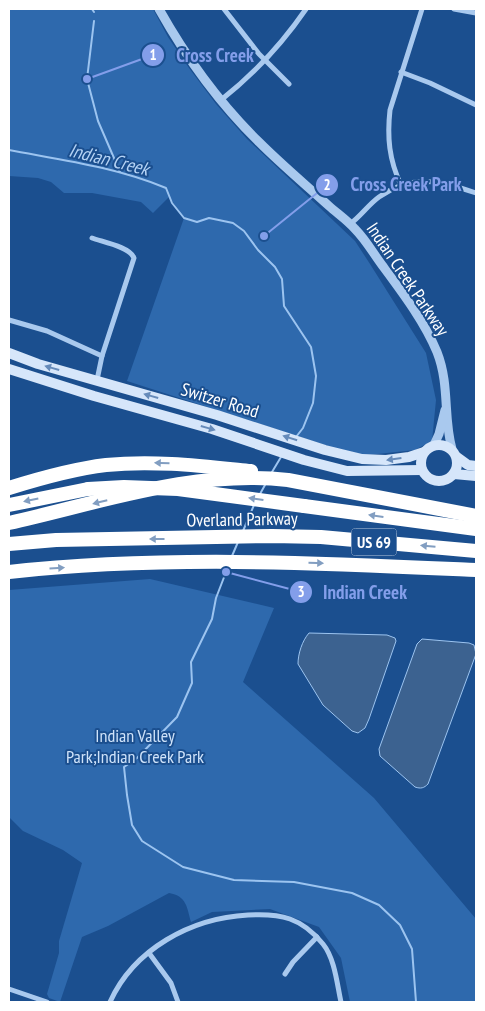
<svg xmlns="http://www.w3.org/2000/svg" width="485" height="1011" font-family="'PT Sans Narrow',sans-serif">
  <rect width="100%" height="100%" fill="#1b4f8f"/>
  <!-- green -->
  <g fill="#2e69ad">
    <path d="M9,9H153L168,37L189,68L216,104L247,139L355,241L370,264L426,353L436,400L432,441L415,450L359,456L127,381L184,218L169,197L153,213L141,202L92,193H64L51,182L38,178L9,176Z"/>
    <path d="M150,579L274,608L243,682L374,798L476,919V1002H350L341,958L319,927L270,909L212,912L191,922C187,908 187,896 169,893L108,926L82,937L60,1002L49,998L47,994L59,953V941L82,863L63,850L23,831L9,817V590Z"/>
  </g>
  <!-- water -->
  <g fill="#3c6290" stroke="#9cc4f0">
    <path d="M309,633L387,635L395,638L396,641L369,719L365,728L358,733L352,731L323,705L298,664C298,654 302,641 309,633Z"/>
    <path d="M422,639L469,643L474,645L476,654L428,784C424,788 421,789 415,787L380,756L379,749L417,644Z"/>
  </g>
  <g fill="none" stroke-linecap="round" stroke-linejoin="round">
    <!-- stream -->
    <g stroke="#9cc4f0" stroke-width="2">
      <path d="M92,9L94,12"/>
      <path d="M94,21L87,79L98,121L120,172"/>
      <path d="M9,150C62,160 116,167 166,188L172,203L184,218L197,222L209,218L233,223L244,231L258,250L275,267L282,279L284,306L311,347L316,376L313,403L303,428L296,437"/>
      <path d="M272,472L281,457"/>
      <path d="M260,494L265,485"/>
      <path d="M243,531L254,505"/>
      <path d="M232,556L238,542"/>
      <path d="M228,567L216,598L212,619L191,662L192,683L177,717L137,758L124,767L127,795L132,825L142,841L183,867L234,880L294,882L352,893L379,905L400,925L412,949L416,1002"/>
    </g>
    <!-- minor -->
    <g stroke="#a9c9ee" stroke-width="5">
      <path d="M224,9L259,54L289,84"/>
      <path d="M454,9L476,13"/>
      <path d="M401,72L430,83L476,105"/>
      <path d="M221,100C254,74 282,44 306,9"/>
      <path d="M401,185C389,160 387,137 390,110L422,9"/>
      <path d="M350,224C361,216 368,205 379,197C413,173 440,181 476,193"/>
      <path d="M92,238C103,242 130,247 134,258L102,356L97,380"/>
      <path d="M9,320L47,331L102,356"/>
      <path d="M149,953L171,983L178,1002"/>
      <path d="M285,974L293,962L317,937"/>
      <path d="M9,989L47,1002"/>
      <path d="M110,1002C134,949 191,918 248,915C281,913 302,918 323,944C335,959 337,984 341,1002"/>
    </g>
    <!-- tertiary -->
    <g stroke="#a9c9ee" stroke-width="9">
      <path d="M159,9C186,57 219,103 259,142C282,165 306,185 329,206C338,214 347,220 355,229C366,240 373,253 382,265C402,292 424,321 437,352C450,385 443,417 452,449"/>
      <path d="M434,445L439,434L445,410"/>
    </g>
    <!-- secondary -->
    <g stroke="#d6e6fa" stroke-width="10">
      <path d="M9,353L38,364L217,415L325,450L362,459L386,460L409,457L424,452"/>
      <path d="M9,369L94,396L212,429L304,460L347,471L422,470"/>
      <circle cx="439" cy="463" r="18"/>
      <path d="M457,457L468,465L476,466"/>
      <path d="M454,474L476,476"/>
    </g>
    <!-- motorway -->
    <g stroke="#fff" stroke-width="14">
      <path d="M9,488C41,478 72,469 106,465C154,460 202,466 251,471"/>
      <path d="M9,505L88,489"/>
      <path d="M304,506L476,529"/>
      <path d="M9,523C99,503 195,469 288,480L476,516"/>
      <path d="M9,544L56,540L272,536L321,537L476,551"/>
      <path d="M9,572C164,555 321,563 476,570"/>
    </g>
    <!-- motorway-bridge -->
    <path stroke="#fff" stroke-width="14" d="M88,489L124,487L178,489L304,506"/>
  </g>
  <!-- one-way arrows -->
  <defs><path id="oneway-solid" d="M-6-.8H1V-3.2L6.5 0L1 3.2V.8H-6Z" transform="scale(1.25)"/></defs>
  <g fill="#668bba">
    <use href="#oneway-solid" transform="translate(52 368) rotate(-164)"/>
    <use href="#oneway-solid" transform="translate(151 396) rotate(-164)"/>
    <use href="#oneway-solid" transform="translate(208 428) rotate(16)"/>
    <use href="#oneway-solid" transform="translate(290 438) rotate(-162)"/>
    <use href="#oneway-solid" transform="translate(394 459) rotate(172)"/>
  </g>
  <g fill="#829ec1">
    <use href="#oneway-solid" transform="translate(162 463) rotate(-178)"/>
    <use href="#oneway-solid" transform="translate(256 499) rotate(-172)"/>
    <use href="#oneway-solid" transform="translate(31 500) rotate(168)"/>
    <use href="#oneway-solid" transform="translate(100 502) rotate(166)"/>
    <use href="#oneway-solid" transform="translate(376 516) rotate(-172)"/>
    <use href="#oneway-solid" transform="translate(157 539) rotate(180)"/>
    <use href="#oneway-solid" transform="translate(428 546) rotate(-175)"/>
    <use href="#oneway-solid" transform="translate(316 563) rotate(1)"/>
    <use href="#oneway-solid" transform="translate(57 568) rotate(-4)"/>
  </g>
  <g text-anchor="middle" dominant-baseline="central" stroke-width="4" stroke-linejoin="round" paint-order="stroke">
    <!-- shield labels -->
    <rect fill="#1b4f8f" stroke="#bbcadd" stroke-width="1" x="351.5" y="528.5" width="45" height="27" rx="4"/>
    <g font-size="16" font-weight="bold" fill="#fff">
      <text x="374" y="542">US 69</text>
    </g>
    <!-- street labels -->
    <g font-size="18" fill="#fff" stroke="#1b4f8f">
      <text transform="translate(408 279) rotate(56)">Indian Creek Parkway</text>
      <text transform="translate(220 400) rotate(17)">Switzer Road</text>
      <text transform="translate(242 519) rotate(-1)">Overland Parkway</text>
    </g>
    <!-- park labels -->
    <g font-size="18" fill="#cfe3fa" stroke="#1b4f8f">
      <text x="135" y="735">Indian Valley<tspan x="135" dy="21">Park;Indian Creek Park</tspan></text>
    </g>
    <!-- water labels -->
    <g font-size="19" font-style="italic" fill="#b5d3f5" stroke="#1b4f8f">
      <text transform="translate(109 159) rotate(14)">Indian Creek</text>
    </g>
  </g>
  <!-- callouts -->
  <path fill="none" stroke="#839eea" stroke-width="2" d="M87 79L153 55M264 236L327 185M226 572L301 592"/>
  <g fill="#839eea" stroke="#1b4f8f" stroke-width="2">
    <circle cx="87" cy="79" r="5"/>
    <circle cx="264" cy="236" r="5"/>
    <circle cx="226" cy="572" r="5"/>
    <circle cx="153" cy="55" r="12"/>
    <circle cx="327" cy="185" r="12"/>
    <circle cx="301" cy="592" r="12"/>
  </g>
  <g font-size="15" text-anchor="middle" font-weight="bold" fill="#fff">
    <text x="153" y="60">1</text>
    <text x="327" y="190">2</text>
    <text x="301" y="597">3</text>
  </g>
  <g font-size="19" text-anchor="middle" font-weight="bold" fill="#839eea" stroke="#1b4f8f" stroke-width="4" stroke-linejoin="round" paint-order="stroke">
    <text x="215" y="62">Cross Creek</text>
    <text x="406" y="191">Cross Creek Park</text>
    <text x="365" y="599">Indian Creek</text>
  </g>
  <!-- border -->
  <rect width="485" height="1011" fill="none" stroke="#ffffff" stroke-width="20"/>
</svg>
